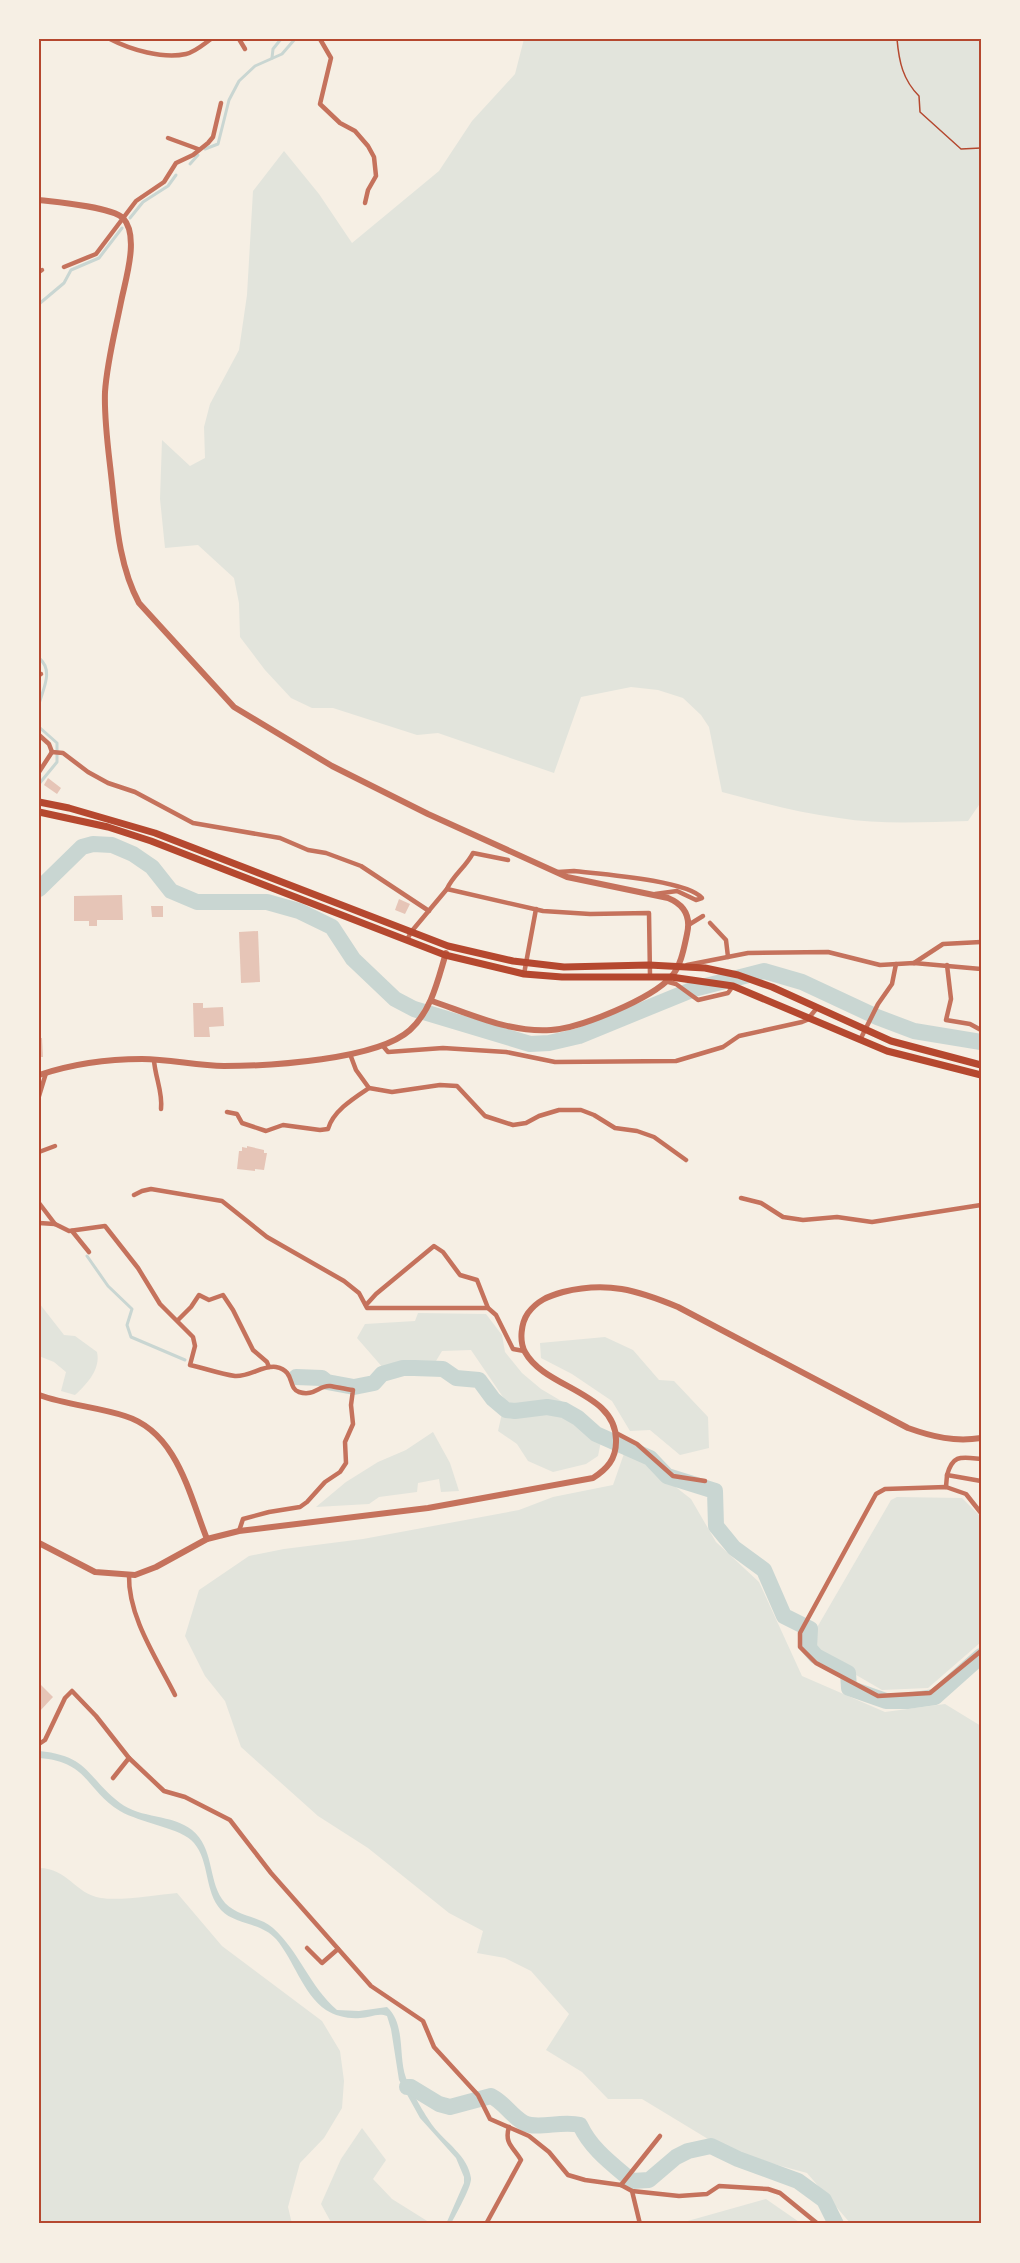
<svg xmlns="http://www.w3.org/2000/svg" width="1020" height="2263" font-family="Cabin,sans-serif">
  <rect width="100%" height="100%" fill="#f6efe4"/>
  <!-- green -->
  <g fill="#e2e4dc">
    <path d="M524,39H981V802L968,821C925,822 881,825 839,818C799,813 760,802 722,792L709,727L701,715L683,698L658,690L631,687L581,697L554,773L438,733L417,735L333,708H312L291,698L265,670L240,637L239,603L234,578L198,545L165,548L160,499L162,440L190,466L205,458L204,427L210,404L239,350L247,295L253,191L284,151L319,194L352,243L439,171L472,121L515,74Z"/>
    <path d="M39,1303L64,1335L75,1336L97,1352C101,1369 87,1384 75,1395L61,1391L66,1372L54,1362L39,1356Z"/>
    <path d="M418,1313L486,1314L502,1335L505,1352L522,1373L541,1389L585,1415L597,1426L601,1441L598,1456L586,1464L553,1472L528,1461L517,1444L498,1431L505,1400L471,1350L442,1351L433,1366L397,1364L384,1369L357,1338L365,1324L415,1321Z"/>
    <path d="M605,1337L633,1350L659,1380L674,1381L708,1417L709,1448L680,1455L650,1430L630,1431L612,1401L572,1374L541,1358L540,1343Z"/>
    <path d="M433,1432L450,1463L459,1491L441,1492L439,1479L418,1483L417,1492L379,1497L369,1504L316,1507L346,1482L378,1462L406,1450Z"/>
    <path d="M626,1448L691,1499L716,1542L759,1582L802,1676L885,1712L945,1704L981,1726V2224H851L807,2173L770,2163L713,2142L642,2099H608L582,2072L546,2050L569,2014L531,1971L505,1958L477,1953L483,1931L449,1913L368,1848L318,1816L241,1747L225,1701L205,1676L185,1636L199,1590L249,1556L284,1549L363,1539L519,1510L553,1497L613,1485Z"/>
    <path d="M897,1497L962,1498L981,1517V1642L928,1688L882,1690L820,1654L814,1642L815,1631L887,1507L891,1500Z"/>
    <path d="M39,1868C68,1868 75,1894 101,1898C120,1901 157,1895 177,1893L222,1946L322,2021L340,2051L344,2081L342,2108L324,2138L300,2163L288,2207L292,2224H39Z"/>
    <path d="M362,2128L386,2160L373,2179L392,2199L432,2224H332L321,2204L341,2159Z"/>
    <path d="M766,2199L802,2224H677Z"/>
  </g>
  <!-- water -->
  <path fill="#c9d6d2" d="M39,1751C90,1756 86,1777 120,1803C141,1819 172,1814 192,1830C214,1848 208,1878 222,1899C234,1917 258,1915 273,1928C299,1951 310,1987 337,2010L359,2011L387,2007C406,2024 398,2056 406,2078C411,2091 425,2115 433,2126C446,2143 468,2156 471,2178C472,2186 456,2214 451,2224H446L464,2183V2177L456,2158L420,2118L399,2080L391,2029L387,2016C378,2012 369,2018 360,2018C349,2019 335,2016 326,2010C302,1993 294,1960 276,1939C261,1922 235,1925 221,1910C204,1891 210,1862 194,1843C182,1828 140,1823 120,1811C85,1790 90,1762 39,1758Z"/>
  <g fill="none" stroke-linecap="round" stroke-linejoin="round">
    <!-- stream -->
    <g stroke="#c9d6d2" stroke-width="3">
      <path d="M272,58L273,49L281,39"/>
      <path d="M205,149L218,144L229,100L239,81L255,66L282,54L295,39"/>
      <path d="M190,164L198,155"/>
      <path d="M130,218L143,202L168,186L176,175"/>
      <path d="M39,304L64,283L71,270L99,258L122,228"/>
      <path d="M39,658C54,670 43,689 39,704"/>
      <path d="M39,727L57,743V762L39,784"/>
      <path d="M39,880L43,885"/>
      <path d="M87,1256L108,1286L132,1309L127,1325L131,1337L185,1360"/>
    </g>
    <!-- river -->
    <g stroke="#c9d6d2" stroke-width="16">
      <path d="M39,889L82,847L93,844L112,845L133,854L152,867L171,891L197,902H267L299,911L332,927L353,959L395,999L414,1009L530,1044L549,1043L579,1036L694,989L764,971L802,982L877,1017L914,1031L981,1042"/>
      <path d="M296,1377L322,1378L327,1382L354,1387L374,1383L382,1374L403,1368H414L443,1369L456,1378L479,1380L493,1399L506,1410L515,1411L547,1407L564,1410L578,1418L596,1434L650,1458L667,1476L715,1491L716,1526L734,1548L764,1570L784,1616L810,1629L809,1648L816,1656L848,1673L849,1688L886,1701H907L935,1697L981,1656"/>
      <path d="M407,2087H411L439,2104L450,2107L491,2096C504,2102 511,2116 524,2123C538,2130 562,2120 580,2125C591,2149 612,2164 632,2181L649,2180L676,2157L688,2151L711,2146L738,2159L798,2181L824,2200L836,2224"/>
    </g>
  </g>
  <!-- building -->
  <g fill="#e6c5b7">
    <path d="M48,778L61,788L57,794L44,785Z"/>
    <path d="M122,895L123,920H97V926H89V921H74V896Z"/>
    <path d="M399,899L410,904L405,914L395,910Z"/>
    <path d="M151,906H163V917H152Z"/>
    <path d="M258,931L260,982L241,983L239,932Z"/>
    <path d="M193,1003H203V1008L223,1007L224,1026L209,1027L210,1037H194Z"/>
    <path d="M39,1038H42L43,1057H39Z"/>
    <path d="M247,1146L264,1150V1153H267L264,1170L255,1169V1171L237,1169L239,1151H242V1147L247,1148Z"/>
    <path d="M39,1683L53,1697L39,1712Z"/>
  </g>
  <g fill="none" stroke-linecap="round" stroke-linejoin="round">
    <!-- path -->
    <path stroke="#b5482f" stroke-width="1.5" d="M897,39C899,62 903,80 919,96L920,112L961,149L981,148"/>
    <!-- minor -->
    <g stroke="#c5725c" stroke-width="4.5">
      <path d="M110,39C131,50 163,59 186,54C195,52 204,44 211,39"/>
      <path d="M239,39L245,49"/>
      <path d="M320,39L331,58L320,104L340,123L355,131L368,146L374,157L376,176L368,190L365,203"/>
      <path d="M168,138L198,149"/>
      <path d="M64,267L96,254L136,201L164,182L176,163L193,155L208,143L213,137L221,103"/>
      <path d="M39,272L42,270"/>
      <path d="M39,675L41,674"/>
      <path d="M39,735L49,744L52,752"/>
      <path d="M52,752L63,753L88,772L108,783L135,792L193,823L280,838L308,850L326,853L361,866L429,911"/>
      <path d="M39,772L52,752"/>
      <path d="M558,872L574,871C600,874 687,880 702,898L696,900L677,891L655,894"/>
      <path d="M447,889C453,875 466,867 473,853L508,860"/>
      <path d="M710,923L726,940L728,957"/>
      <path d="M690,924L703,916"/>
      <path d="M407,940L411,932L447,889L543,911L590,914L649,913L650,976H652"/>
      <path d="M914,963L943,944L981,942"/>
      <path d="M687,965L748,953L828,952L880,965L914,963L981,969"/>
      <path d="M947,965L951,999L946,1020L970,1024L981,1030"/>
      <path d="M524,974L536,909"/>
      <path d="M665,981L676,984L698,1000L728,993L733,986"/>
      <path d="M860,1040L878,1004L892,984L896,964"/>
      <path d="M383,1046L388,1052L443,1048L506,1052L555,1062L676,1061L723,1047L739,1036L802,1022L807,1020L817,1008"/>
      <path d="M350,1054L356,1070L369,1088"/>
      <path d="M154,1060C155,1077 163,1092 161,1109"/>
      <path d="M39,1096L46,1073"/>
      <path d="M227,1112L237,1114L242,1123L266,1131L283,1125L320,1130L328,1129C333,1111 354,1098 369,1088L392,1092L440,1085L457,1086L485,1116L513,1125L526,1123L539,1116L559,1110H581L594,1115L615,1128L637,1131L654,1137L686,1160"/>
      <path d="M39,1152L55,1146"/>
      <path d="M134,1195L142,1191L151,1189L222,1201L267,1237L344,1281L359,1293L367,1308H488"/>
      <path d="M741,1198L761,1203L783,1217L803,1220L837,1217L872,1222L981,1205"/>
      <path d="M39,1203L55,1224"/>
      <path d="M39,1223L55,1224L69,1231L105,1226L138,1268L160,1304L193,1337L195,1346L190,1365C204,1368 220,1374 235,1376C249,1377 263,1365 276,1367C296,1371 287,1388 299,1392C314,1397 319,1385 330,1386C337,1387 345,1389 353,1390L351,1405L353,1424L345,1442L346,1463L340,1472L325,1482L307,1502L300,1507L269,1512L243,1519L239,1531"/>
      <path d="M72,1231L89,1252"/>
      <path d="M366,1305L376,1294L434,1246L443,1252L460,1275L477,1280L488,1308L496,1315L513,1349L524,1351"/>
      <path d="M178,1320L191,1307L199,1295L209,1300L223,1295L233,1310L253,1350L267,1362L269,1367"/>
      <path d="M616,1433L637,1444L673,1476L705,1481"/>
      <path d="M947,1475C953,1454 961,1457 981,1459"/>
      <path d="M946,1487L947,1475L981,1481"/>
      <path d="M981,1513L966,1494L946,1487L885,1489L876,1494L800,1633V1647L816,1663L878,1696L930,1693L981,1651"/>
      <path d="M129,1575C128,1617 157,1659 175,1695"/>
      <path d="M39,1744L45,1740L65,1698L72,1691L96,1716L129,1758L164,1791L185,1797L230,1820L271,1873L371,1986L423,2021L434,2047L478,2095L490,2119L529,2136L549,2152L568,2175L585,2180L621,2185L632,2191L679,2196L707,2194L719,2186L768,2189L780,2193L818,2224"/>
      <path d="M113,1778L129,1758"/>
      <path d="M307,1948L322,1963L338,1949"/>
      <path d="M621,2185L660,2136"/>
      <path d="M632,2191L640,2224"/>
      <path d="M486,2224L521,2160C513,2147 504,2143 509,2127"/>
    </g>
    <!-- tertiary -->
    <g stroke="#c5725c" stroke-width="6">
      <path d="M39,200C57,202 111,207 123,218C140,236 125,281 121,302C115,332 107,362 105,392C104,419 108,447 111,474C116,517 118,564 139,603L234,707L332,766L428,814L567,877L668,898C685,905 691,917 687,934C684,948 681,966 671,977C651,999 581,1028 551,1030C510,1033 470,1014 432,1001"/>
      <path d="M39,1075C72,1064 107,1059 142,1059C170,1059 197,1066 224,1066C269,1066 377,1060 410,1030C432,1010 438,979 446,953"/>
      <path d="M39,1395C67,1405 97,1407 125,1416C177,1432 189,1494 207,1539"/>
      <path d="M39,1543L95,1572L135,1575L156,1567L207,1539L239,1531L428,1508L593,1478C607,1469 616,1459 616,1442C618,1392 545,1389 525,1352C519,1341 521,1323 528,1313C537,1301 548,1296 563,1292C607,1281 637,1290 678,1307L908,1428C933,1437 955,1442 981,1438"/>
    </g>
    <!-- secondary -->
    <g stroke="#b5482f" stroke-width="7">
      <path d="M39,802L69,808L155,833L448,946L513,961L564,967L649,965L705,968L738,975L772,987L891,1041L981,1065"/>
      <path d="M39,812L108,827L151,841L445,955L524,974L562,977H671L733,986L887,1051L981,1075"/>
    </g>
  </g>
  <!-- border -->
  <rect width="1020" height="2263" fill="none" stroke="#f6efe4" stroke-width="81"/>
  <rect x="40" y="40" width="940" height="2182" fill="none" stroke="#b5482f" stroke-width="2"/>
</svg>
